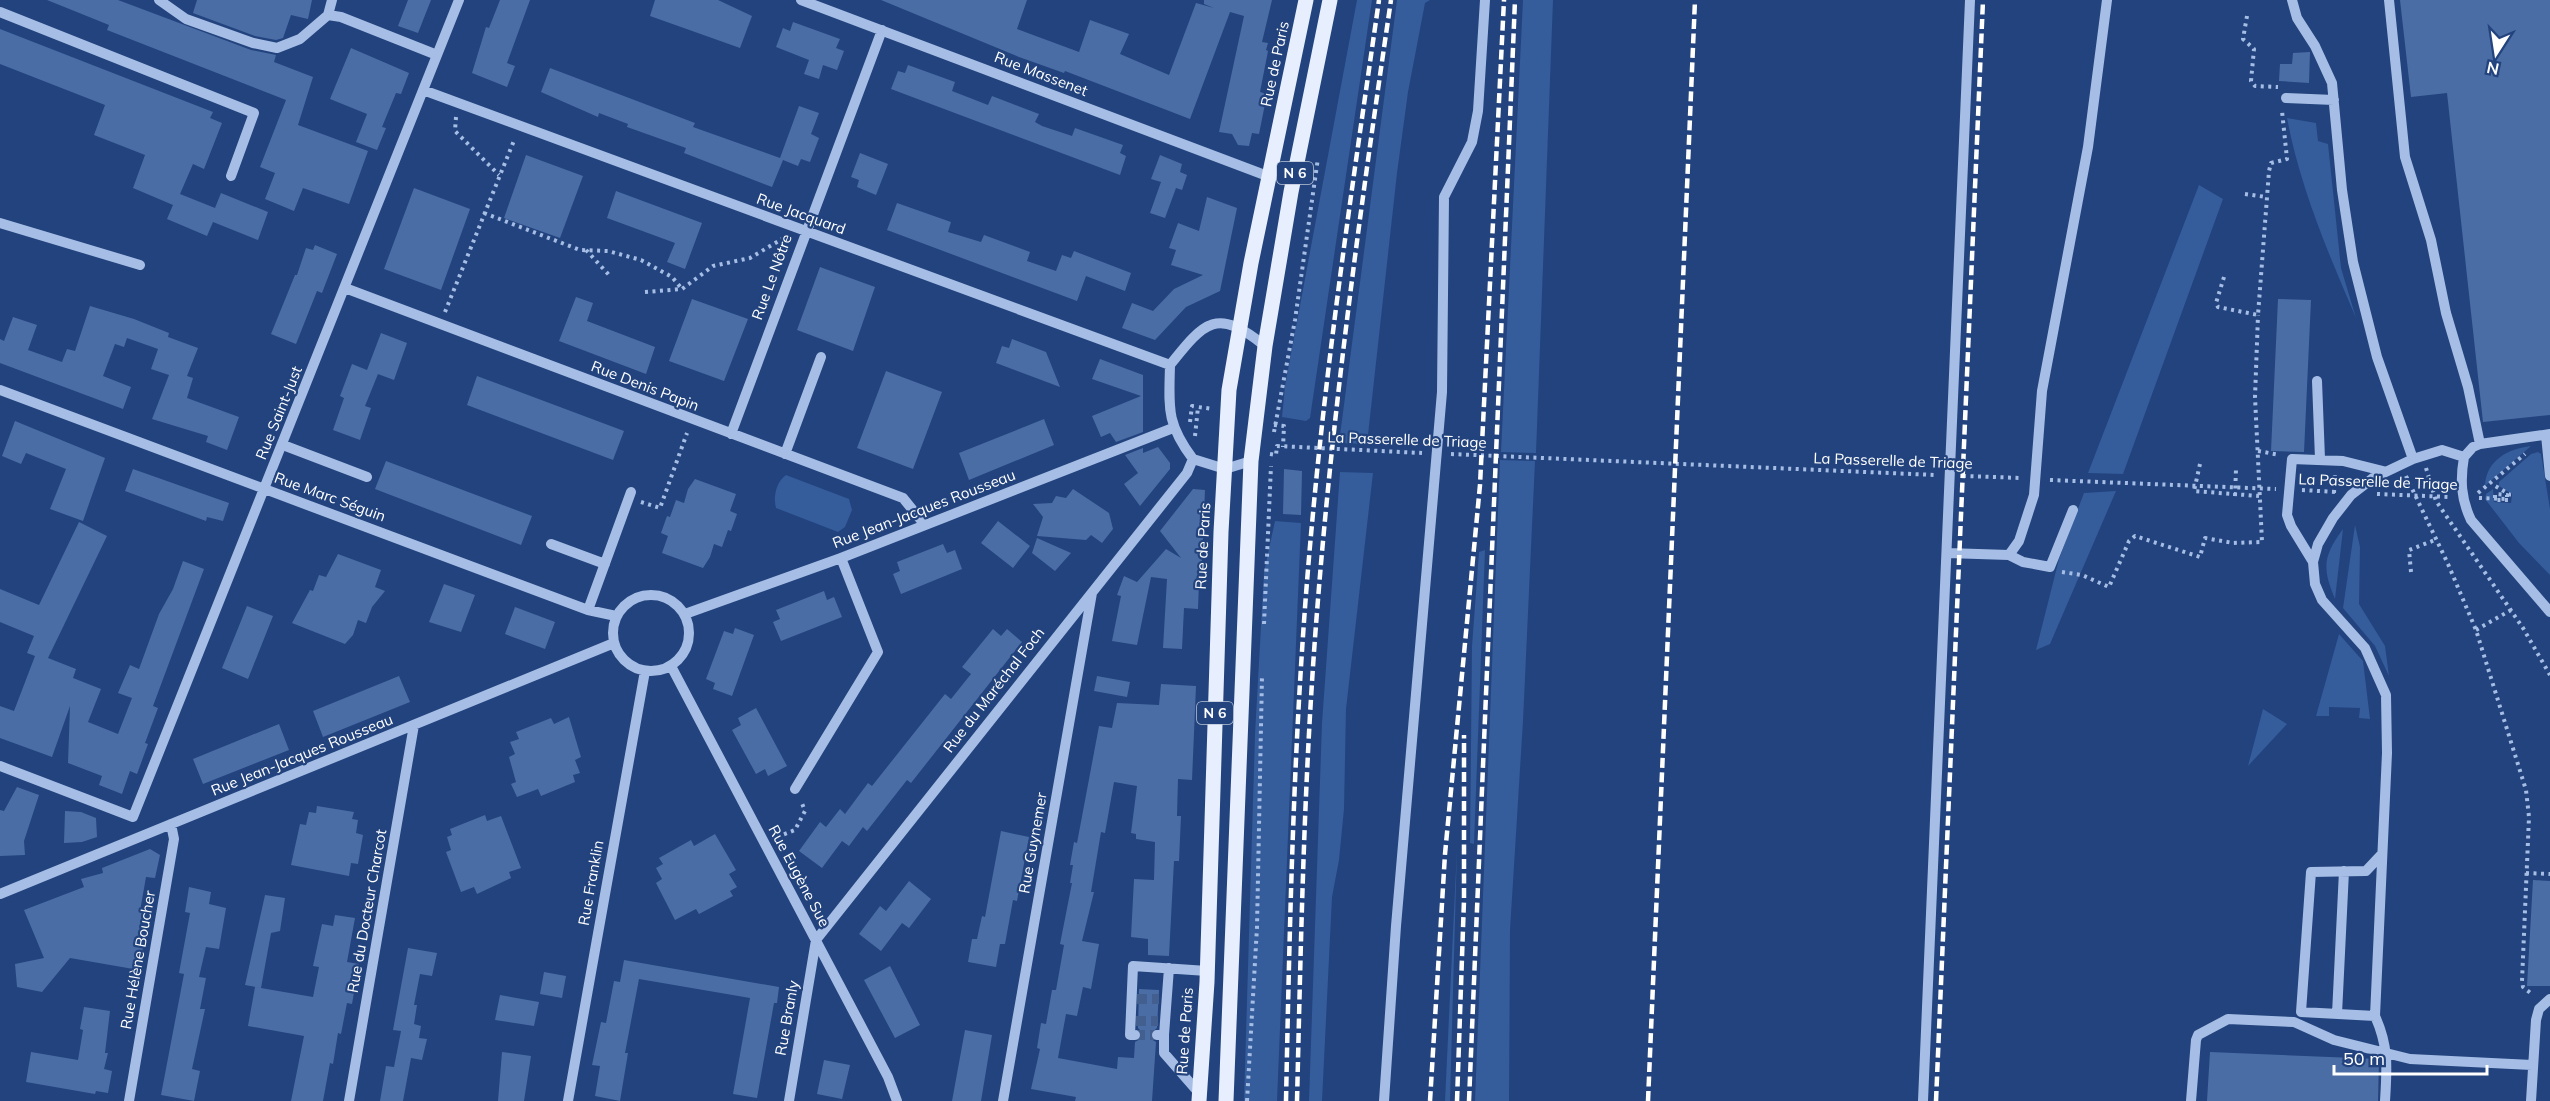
<svg xmlns="http://www.w3.org/2000/svg" width="2550" height="1101" font-family="Mulish,sans-serif">
<rect width="100%" height="100%" fill="#22437d"/>
<path fill="#355c9b" d="M 1357,0 L 1372,0 L 1310,418 L 1306,421 L 1282,417 L 1285,386 Z
M 1397,0 L 1430,0 L 1425,3 L 1408,92 L 1397,173 L 1367,444 L 1339,443 Z
M 1523,0 L 1553,0 L 1536,453 L 1501,452 Z
M 2287,118 L 2316,123 L 2318,141 L 2328,144 L 2341,268 L 2356,318 C 2328,253 2300,187 2287,118 Z
M 2199,185 L 2223,199 L 2123,474 L 2088,473 Z
M 2531,446 L 2485,486 C 2486,460 2508,449 2531,446 Z
M 2538,452 L 2541,454 L 2550,509 L 2550,575 L 2519,543 L 2485,499 L 2486,494 L 2493,489 L 2494,502 L 2511,503 L 2512,494 L 2499,486 L 2499,482 L 2531,454 Z
M 1500,460 L 1535,461 L 1523,721 L 1510,930 L 1509,1101 L 1475,1101 Z
M 1340,472 L 1373,473 L 1346,709 L 1344,809 L 1339,860 L 1332,897 L 1322,1101 L 1309,1101 L 1322,723 Z
M 786,475 L 849,499 L 852,510 L 845,527 L 838,532 L 776,508 C 773,497 776,482 786,475 Z
M 2116,491 L 2050,644 L 2036,650 L 2059,559 L 2084,493 Z
M 1275,521 L 1301,523 L 1277,1101 L 1244,1101 L 1255,734 L 1264,572 Z
M 2355,525 L 2360,547 L 2359,604 L 2385,646 L 2389,676 L 2375,646 L 2343,608 Z
M 2343,529 L 2335,599 C 2322,568 2323,556 2343,529 Z
M 1485,550 L 1474,844 L 1470,843 L 1472,646 L 1479,552 Z
M 2339,634 L 2363,661 L 2370,719 L 2359,718 L 2360,708 L 2329,707 L 2329,716 L 2316,716 Z
M 2263,709 L 2287,724 L 2248,766 Z
M 1457,848 L 1450,1101 L 1445,1101 Z"/>
<path fill="#4b6da6" d="M 47,0 L 118,0 L 251,50 L 276,55 L 274,62 L 313,77 L 298,125 L 368,151 L 349,204 L 303,188 L 294,211 L 265,199 L 275,173 L 260,167 L 286,100 L 107,30 L 109,25 Z
M 197,0 L 312,0 L 308,19 L 291,15 L 283,38 L 276,40 L 255,36 L 193,13 Z
M 408,0 L 431,0 L 418,33 L 398,26 Z
M 500,0 L 530,0 L 507,63 L 515,66 L 507,87 L 472,73 L 486,27 L 489,28 Z
M 655,0 L 718,0 L 752,16 L 740,48 L 650,16 Z
M 881,0 L 1027,0 L 1017,29 L 1079,52 L 1090,20 L 1129,34 L 1120,54 L 1169,75 L 1196,3 L 1214,8 L 1204,4 L 1204,0 L 1272,0 L 1262,42 L 1268,43 L 1266,50 L 1268,51 L 1260,92 L 1267,94 L 1259,134 L 1252,133 L 1249,146 L 1238,145 L 1232,134 L 1219,132 L 1244,16 L 1230,12 L 1190,119 L 1065,71 L 1064,73 L 1019,57 Z
M 2400,0 L 2550,0 L 2550,415 L 2483,422 L 2447,93 L 2411,97 Z
M 793,22 L 840,39 L 836,48 L 844,51 L 837,70 L 823,65 L 819,79 L 804,74 L 809,60 L 776,47 L 783,28 L 790,31 Z
M 0,29 L 213,112 L 210,118 L 222,123 L 204,169 L 193,164 L 180,194 L 215,208 L 221,193 L 268,212 L 258,240 L 213,222 L 207,236 L 167,219 L 173,205 L 133,188 L 145,155 L 94,135 L 105,105 L 0,64 Z
M 351,48 L 409,73 L 401,94 L 396,93 L 382,127 L 386,128 L 377,150 L 356,142 L 367,114 L 330,99 Z
M 2310,52 L 2309,83 L 2279,81 L 2280,64 L 2292,64 L 2293,53 Z
M 908,65 L 955,82 L 952,91 L 988,105 L 992,96 L 1039,114 L 1035,122 L 1042,126 L 1072,136 L 1075,128 L 1123,145 L 1120,153 L 1126,156 L 1120,175 L 891,89 L 898,71 L 905,73 Z
M 550,68 L 695,123 L 693,127 L 780,158 L 799,106 L 819,113 L 811,134 L 819,138 L 810,162 L 801,159 L 798,166 L 783,160 L 772,187 L 684,153 L 686,148 L 627,127 L 628,124 L 599,113 L 598,117 L 541,92 Z
M 860,153 L 888,164 L 876,195 L 857,187 L 859,180 L 851,177 Z
M 526,155 L 583,176 L 560,238 L 504,218 Z
M 1160,155 L 1182,164 L 1180,172 L 1187,175 L 1182,190 L 1176,188 L 1165,218 L 1150,213 L 1161,182 L 1151,179 Z
M 414,188 L 470,209 L 441,290 L 384,269 Z
M 616,191 L 702,223 L 685,269 L 667,262 L 675,243 L 607,218 Z
M 1207,197 L 1237,208 L 1220,291 L 1186,307 L 1155,340 L 1122,328 L 1132,303 L 1153,311 L 1174,289 L 1203,275 L 1171,265 L 1176,250 L 1169,248 L 1178,223 L 1199,231 Z
M 897,203 L 951,222 L 948,232 L 981,242 L 984,235 L 1030,252 L 1027,261 L 1056,271 L 1062,255 L 1071,258 L 1074,251 L 1131,273 L 1125,291 L 1086,276 L 1077,301 L 887,230 Z
M 315,245 L 337,254 L 322,293 L 317,291 L 296,344 L 271,334 L 295,275 L 297,275 L 306,248 L 313,250 Z
M 820,267 L 875,287 L 853,351 L 797,330 Z
M 576,297 L 593,303 L 587,321 L 655,347 L 646,374 L 559,341 Z
M 692,299 L 748,319 L 724,381 L 669,361 Z
M 2278,299 L 2311,300 L 2304,452 L 2271,451 Z
M 90,306 L 134,319 L 169,333 L 168,337 L 198,348 L 187,376 L 193,378 L 187,398 L 239,417 L 227,450 L 206,442 L 208,436 L 152,419 L 169,375 L 151,369 L 158,349 L 127,338 L 124,347 L 115,344 L 103,376 L 131,387 L 123,409 L 0,363 L 0,339 L 4,341 L 13,317 L 37,325 L 28,350 L 62,362 L 67,349 L 75,351 Z
M 381,333 L 407,343 L 394,380 L 367,370 L 378,374 L 365,406 L 371,408 L 360,440 L 333,430 L 344,398 L 340,396 L 352,364 L 367,370 Z
M 1012,339 L 1046,352 L 1060,387 L 996,363 L 1002,346 L 1009,348 Z
M 1100,359 L 1143,375 L 1143,432 L 1116,442 L 1110,433 L 1101,437 L 1092,416 L 1141,396 L 1092,379 Z
M 886,371 L 942,392 L 913,469 L 857,448 Z
M 477,376 L 624,431 L 613,460 L 467,405 Z
M 1044,419 L 1054,445 L 969,480 L 959,453 Z
M 15,421 L 105,458 L 83,521 L 50,509 L 66,469 L 26,453 L 21,464 L 2,456 Z
M 1158,447 L 1170,463 L 1170,469 L 1140,506 L 1124,484 L 1138,473 L 1125,455 L 1143,448 L 1143,453 Z
M 386,461 L 532,516 L 521,545 L 375,489 Z
M 133,469 L 229,503 L 223,521 L 207,517 L 206,521 L 125,491 Z
M 1284,469 L 1302,471 L 1301,515 L 1283,514 Z
M 695,479 L 736,494 L 730,511 L 737,514 L 731,531 L 728,530 L 722,547 L 714,544 L 710,557 L 703,568 L 662,553 L 668,536 L 661,533 L 667,516 L 670,517 L 676,500 L 684,503 L 688,489 Z
M 1073,489 L 1109,513 L 1113,529 L 1102,543 L 1091,535 L 1086,540 L 1037,536 L 1043,517 L 1033,504 L 1052,503 L 1056,496 L 1066,498 Z
M 1193,489 L 1205,490 L 1201,584 L 1199,582 L 1198,609 L 1184,608 L 1182,649 L 1163,648 L 1167,579 L 1151,577 L 1137,645 L 1112,641 L 1121,596 L 1117,595 L 1124,576 L 1137,582 L 1166,549 L 1181,558 L 1160,531 Z
M 998,521 L 1030,546 L 1013,568 L 981,543 Z
M 79,522 L 107,536 L 48,658 L 76,669 L 73,678 L 101,689 L 88,722 L 118,734 L 132,698 L 118,693 L 130,665 L 139,669 L 159,614 L 173,589 L 183,561 L 204,569 L 153,706 L 158,708 L 145,743 L 148,744 L 137,774 L 130,771 L 122,794 L 99,785 L 102,776 L 68,763 L 70,706 L 52,757 L 0,738 L 0,706 L 14,711 L 35,656 L 27,653 L 34,636 L 0,622 L 0,589 L 39,605 Z
M 1037,538 L 1071,553 L 1055,571 L 1032,553 Z
M 943,544 L 947,553 L 955,550 L 962,569 L 901,594 L 893,574 L 900,571 L 897,562 Z
M 338,554 L 381,570 L 375,587 L 385,591 L 372,607 L 366,623 L 358,620 L 353,635 L 345,644 L 292,623 L 310,590 L 313,591 L 319,575 L 326,577 Z
M 444,584 L 475,595 L 461,632 L 429,622 Z
M 824,591 L 827,600 L 834,597 L 842,617 L 781,641 L 773,622 L 780,619 L 776,610 Z
M 247,606 L 273,616 L 248,679 L 222,668 Z
M 515,607 L 555,622 L 545,649 L 505,634 Z
M 735,628 L 754,635 L 732,696 L 713,689 L 715,683 L 706,679 L 724,631 L 733,634 Z
M 993,629 L 1001,636 L 1007,629 L 1022,642 L 911,783 L 907,780 L 867,831 L 863,827 L 849,846 L 842,841 L 822,868 L 799,851 L 820,822 L 826,827 L 840,809 L 845,814 L 868,783 L 872,786 L 945,694 L 951,699 L 971,674 L 962,667 Z
M 399,676 L 410,702 L 323,737 L 313,711 Z
M 1097,676 L 1130,682 L 1127,697 L 1094,691 Z
M 1161,684 L 1196,686 L 1192,780 L 1178,779 L 1177,816 L 1181,816 L 1179,861 L 1174,861 L 1169,956 L 1148,955 L 1148,939 L 1131,937 L 1134,879 L 1154,880 L 1155,842 L 1136,839 L 1136,834 L 1131,833 L 1137,786 L 1114,782 L 1105,833 L 1101,832 L 1091,892 L 1094,892 L 1082,941 L 1099,944 L 1091,989 L 1083,987 L 1077,1016 L 1066,1014 L 1058,1058 L 1117,1069 L 1118,1057 L 1134,1058 L 1135,1042 L 1142,1038 L 1142,1032 L 1138,1028 L 1139,989 L 1159,990 L 1157,1028 L 1150,1034 L 1151,1039 L 1156,1042 L 1152,1101 L 1075,1101 L 1076,1097 L 1031,1089 L 1040,1049 L 1037,1048 L 1041,1023 L 1046,1024 L 1052,990 L 1056,990 L 1064,945 L 1060,944 L 1072,883 L 1070,883 L 1073,865 L 1070,865 L 1074,842 L 1077,843 L 1099,726 L 1112,728 L 1117,703 L 1159,705 Z
M 756,708 L 787,766 L 768,776 L 765,769 L 756,774 L 732,730 L 741,725 L 738,718 Z
M 569,717 L 581,757 L 575,760 L 580,773 L 573,775 L 575,782 L 541,796 L 538,789 L 517,797 L 511,784 L 516,782 L 509,757 L 515,754 L 510,742 L 519,739 L 516,732 L 551,718 L 554,724 Z
M 279,724 L 289,750 L 203,784 L 193,759 Z
M 17,787 L 39,795 L 24,841 L 25,855 L 0,856 L 0,810 L 4,811 Z
M 317,806 L 354,812 L 352,819 L 358,820 L 356,833 L 363,835 L 358,864 L 351,863 L 349,876 L 291,865 L 300,824 L 306,825 L 309,812 L 316,813 Z
M 65,811 L 81,812 L 96,818 L 97,837 L 82,842 L 64,843 Z
M 485,815 L 487,821 L 501,816 L 521,868 L 509,872 L 511,878 L 477,894 L 474,887 L 461,892 L 446,852 L 451,850 L 447,837 L 452,835 L 450,829 Z
M 1001,831 L 1029,837 L 1017,901 L 1013,900 L 1005,944 L 1000,944 L 996,967 L 968,962 L 972,939 L 977,939 L 982,916 L 985,917 Z
M 715,834 L 736,870 L 729,874 L 737,887 L 730,891 L 733,896 L 699,914 L 696,909 L 675,920 L 656,883 L 662,879 L 656,868 L 663,864 L 659,858 L 691,840 L 694,846 Z
M 150,849 L 160,855 L 155,878 L 146,877 L 140,911 L 144,912 L 141,930 L 146,931 L 139,970 L 70,958 L 42,992 L 17,987 L 15,964 L 44,958 L 24,910 L 84,887 L 81,879 L 103,873 L 102,868 Z
M 2533,880 L 2550,881 L 2550,986 L 2527,986 Z
M 909,881 L 931,899 L 909,928 L 902,923 L 881,951 L 859,934 L 880,906 L 886,911 Z
M 189,887 L 211,892 L 209,904 L 226,908 L 219,949 L 206,947 L 199,977 L 206,978 L 200,1009 L 205,1009 L 192,1069 L 200,1071 L 194,1101 L 161,1095 L 184,974 L 179,973 L 190,913 L 185,912 Z
M 265,895 L 285,898 L 280,931 L 271,933 L 261,988 L 245,985 Z
M 335,915 L 355,918 L 347,962 L 359,964 L 352,1004 L 347,1003 L 341,1034 L 338,1033 L 333,1064 L 330,1063 L 323,1101 L 291,1101 L 304,1036 L 248,1026 L 255,987 L 313,997 L 319,967 L 313,966 L 322,924 L 333,926 Z
M 408,948 L 437,953 L 432,976 L 420,974 L 414,1005 L 417,1005 L 414,1024 L 421,1026 L 419,1038 L 427,1039 L 422,1060 L 411,1058 L 403,1101 L 380,1101 L 386,1066 L 394,1067 L 401,1031 L 393,1030 Z
M 624,960 L 779,987 L 777,1003 L 774,1003 L 757,1098 L 733,1094 L 750,998 L 639,979 L 625,1053 L 628,1053 L 620,1101 L 595,1096 L 600,1066 L 592,1065 L 601,1022 L 606,1023 L 614,981 L 620,982 Z
M 890,966 L 920,1025 L 895,1038 L 864,980 Z
M 544,972 L 566,976 L 562,998 L 540,994 Z
M 500,995 L 539,1002 L 534,1026 L 495,1020 Z
M 84,1007 L 110,1011 L 105,1053 L 108,1053 L 104,1069 L 112,1071 L 108,1093 L 96,1091 L 95,1094 L 26,1082 L 31,1052 L 78,1060 L 83,1030 L 80,1029 Z
M 965,1030 L 992,1035 L 981,1101 L 952,1101 Z
M 502,1052 L 531,1056 L 524,1101 L 498,1101 Z
M 2210,1052 L 2379,1059 L 2378,1101 L 2207,1101 Z
M 824,1060 L 850,1065 L 842,1099 L 817,1094 Z"/>
<g fill="none" stroke-linecap="round" stroke-linejoin="round">
<path stroke="#435f90" stroke-width="10" stroke-dasharray="10 5" stroke-linecap="butt" d="M 1137,999 L 1159,999
M 1136,1021 L 1158,1021
M 1135,1035 L 1157,1035"/>
<path stroke="#a6bee6" stroke-width="4" stroke-dasharray="3 4.5" stroke-linecap="butt" d="M 2247,16 L 2243,39 L 2254,49 L 2251,81 L 2255,86 L 2278,87
M 456,117 L 455,131 L 499,175
M 2245,194 L 2266,197
M 484,213 L 580,250 L 608,251 L 641,260 L 672,277 L 682,289
M 586,250 L 610,276
M 2224,277 L 2216,303 L 2218,307 L 2258,315 L 2269,171 L 2271,163 L 2287,159 L 2282,111
M 645,292 L 682,289 L 713,266 L 750,258 L 782,239
M 445,312 L 515,138
M 1190,422 L 1192,406 L 1198,407
M 1274,425 L 1284,426 L 1283,447
M 1274,432 L 1295,320 L 1318,158
M 1195,436 L 1198,407 L 1213,409
M 2258,451 L 2280,455
M 1270,454 L 1276,455 L 1277,446 L 1422,453
M 1451,454 L 1935,475
M 2200,464 L 2194,491 L 2259,496
M 2426,468 L 2436,501 L 2523,628 L 2550,675
M 1963,476 L 2022,478
M 2406,476 L 2448,564 L 2476,630 L 2526,790 L 2529,817 L 2522,981 L 2523,987 L 2533,995
M 2050,480 L 2276,489
M 2302,490 L 2336,492
M 2334,493 L 2335,473
M 2478,493 L 2525,454
M 2377,494 L 2450,497
M 2235,496 L 2236,469
M 2479,498 L 2507,499 L 2507,495 L 2495,494 L 2495,500 L 2509,500 L 2509,494 L 2492,484
M 641,502 L 660,508 L 687,433
M 2062,572 L 2082,575 L 2109,587 L 2129,541 L 2135,536 L 2200,557 L 2205,538 L 2233,543 L 2262,542 L 2255,397 L 2258,315
M 2411,572 L 2409,550 L 2435,540
M 1264,624 L 1271,466
M 2476,630 L 2511,610
M 777,837 L 795,830 L 805,811 L 801,801
M 2526,873 L 2550,874
M 1247,1101 L 1257,927 L 1262,676"/>
<path stroke="#a6bee6" stroke-width="10" d="M 159,0 L 186,19 L 253,43 L 277,48 L 300,39 L 328,15 L 341,17 L 437,55
M 801,0 L 1270,177
M 2292,0 L 2297,18 L 2315,46 L 2332,83 L 2342,190 L 2353,262 L 2377,357 L 2413,459
M 2389,0 L 2405,157 L 2431,240 L 2446,313 L 2468,387 L 2480,444
M 0,12 L 254,113 L 231,176
M 328,15 L 332,0
M 423,90 L 1170,365
M 2286,98 L 2334,100
M 0,223 L 140,265
M 345,288 L 903,498 L 925,525
M 2317,381 L 2320,459
M 0,390 L 588,610 L 616,616
M 731,434 L 882,30
M 2546,435 L 2550,476
M 283,445 L 367,477
M 785,454 L 821,357
M 2464,457 C 2460,480 2461,499 2471,520 L 2550,612
M 2464,457 L 2473,447 L 2480,444 L 2550,434
M 1251,461 L 1225,469 L 1193,459 C 1166,423 1169,408 1170,365 C 1205,321 1217,307 1265,346
M 551,544 L 605,564
M 1947,553 L 2009,555 L 2019,541 L 2034,495 L 2042,391 L 2088,147 L 2107,0
M 2009,555 L 2023,562 L 2050,567 L 2073,510
M 2313,562 L 2291,526 L 2287,515 L 2292,459 L 2343,461 L 2383,471
M613 633a38 38 0 1 1 76 0a38 38 0 1 1-76 0Z
M 588,610 L 631,492
M 685,614 L 841,558 L 1173,428
M 671,666 L 888,1077 L 897,1101
M 0,766 L 133,817
M 795,789 L 878,652 L 841,558
M 133,817 L 459,0
M 0,894 L 614,643
M 2337,1014 L 2344,871
M 2375,1016 L 2301,1012 L 2311,872 L 2366,871 L 2382,854
M 1135,1035 L 1130,1035 L 1133,966 L 1207,971
M 1157,1035 L 1164,1035 L 1164,1053 L 1199,1093
M 1164,1035 L 1169,968
M 129,1101 L 174,839 L 171,824
M 349,1101 L 414,725
M 568,1101 L 645,671
M 789,1101 L 816,940 L 1187,473 L 1193,459
M 1003,1101 L 1092,593
M 1384,1101 L 1396,926 L 1442,392 L 1444,197 L 1472,142 L 1478,111 L 1485,0
M 1923,1101 L 1970,0
M 2191,1101 L 2196,1040 L 2198,1035 L 2228,1019 L 2294,1022 L 2334,1040 L 2410,1059 L 2532,1065
M 2385,1101 C 2387,1068 2389,1047 2375,1016 L 2387,753 L 2386,695 L 2365,648 L 2322,600 L 2315,584 L 2313,562 L 2318,544 L 2333,518 L 2351,495 L 2373,478 L 2413,459 L 2442,450 L 2464,457
M 2531,1101 L 2536,1020 L 2539,1009 L 2550,999"/>
<path stroke="#e7eefd" stroke-width="15" d="M 1199,1101 L 1207,982 L 1221,532 L 1229,390 L 1251,263 L 1306,0
M 1226,1101 L 1251,461 L 1265,346 L 1291,192 L 1330,0"/>
<path stroke="#fff" stroke-width="4.5" stroke-dasharray="10 4.5" stroke-linecap="butt" d="M 1286,1101 C 1290,908 1294,716 1312,524 C 1328,348 1354,174 1379,0
M 1297,1101 C 1301,938 1304,775 1317,612 C 1333,407 1361,204 1391,0
M 1430,1101 L 1445,854 L 1480,485 L 1504,0
M 1457,1101 L 1464,900 L 1464,735
M 1469,1101 L 1515,0
M 1648,1101 L 1695,0
M 1936,1101 L 1983,0"/>
</g>
<g text-anchor="middle" stroke-width="4.5" stroke-linejoin="round" paint-order="stroke">
<g fill="#22437d" stroke="#bdc7d8" stroke-width="1.5">
<rect x="1277" y="162" width="36" height="22" rx="4.5"/>
<rect x="1197" y="702" width="36" height="22" rx="4.5"/>
</g>
<g font-size="14" font-weight="bold" fill="#fff">
<text x="1295" y="178">N 6</text>
<text x="1215" y="718">N 6</text>
</g>
<g font-size="15" fill="#fff" stroke="#22437d">
<text transform="translate(1275 64) rotate(-78)" y="5">Rue de Paris</text>
<text transform="translate(1041 74) rotate(21)" y="5">Rue Massenet</text>
<text transform="translate(801 214) rotate(20)" y="5">Rue Jacquard</text>
<text transform="translate(772 277) rotate(-70)" y="5">Rue Le Nôtre</text>
<text transform="translate(645 386) rotate(21)" y="5">Rue Denis Papin</text>
<text transform="translate(279 413) rotate(-68)" y="5">Rue Saint-Just</text>
<text transform="translate(1407 440) rotate(2)" y="5">La Passerelle de Triage</text>
<text transform="translate(1893 461) rotate(2)" y="5">La Passerelle de Triage</text>
<text transform="translate(2378 482) rotate(2)" y="5">La Passerelle de Triage</text>
<text transform="translate(330 497) rotate(20)" y="5">Rue Marc Séguin</text>
<text transform="translate(924 509) rotate(-21)" y="5">Rue Jean-Jacques Rousseau</text>
<text transform="translate(1203 546) rotate(-87)" y="5">Rue de Paris</text>
<text transform="translate(994 690) rotate(-52)" y="5">Rue du Maréchal Foch</text>
<text transform="translate(302 755) rotate(-22)" y="5">Rue Jean-Jacques Rousseau</text>
<text transform="translate(1033 843) rotate(-80)" y="5">Rue Guynemer</text>
<text transform="translate(799 876) rotate(62)" y="5">Rue Eugène Sue</text>
<text transform="translate(591 883) rotate(-80)" y="5">Rue Franklin</text>
<text transform="translate(367 911) rotate(-80)" y="5">Rue du Docteur Charcot</text>
<text transform="translate(138 960) rotate(-80)" y="5">Rue Hélène Boucher</text>
<text transform="translate(787 1018) rotate(-80)" y="5">Rue Branly</text>
<text transform="translate(1185 1031) rotate(-86)" y="5">Rue de Paris</text>
</g>
</g>
<g transform="translate(2496 54) rotate(192)" stroke="#22437d" stroke-width="4.5" paint-order="stroke">
<path d="M0-4.5L10 22L0 15L-10 22Z" fill="#ffffff"/>
<text y="-9" font-size="16" font-weight="bold" text-anchor="middle" fill="#ffffff">N</text>
</g>
<path d="M2334 1065v9h153v-9" fill="none" stroke="#ffffff" stroke-width="3"/>
<text x="2343" y="1065" font-size="18" fill="#ffffff" stroke="#22437d" stroke-width="4.5" paint-order="stroke">50 m</text>
</svg>
